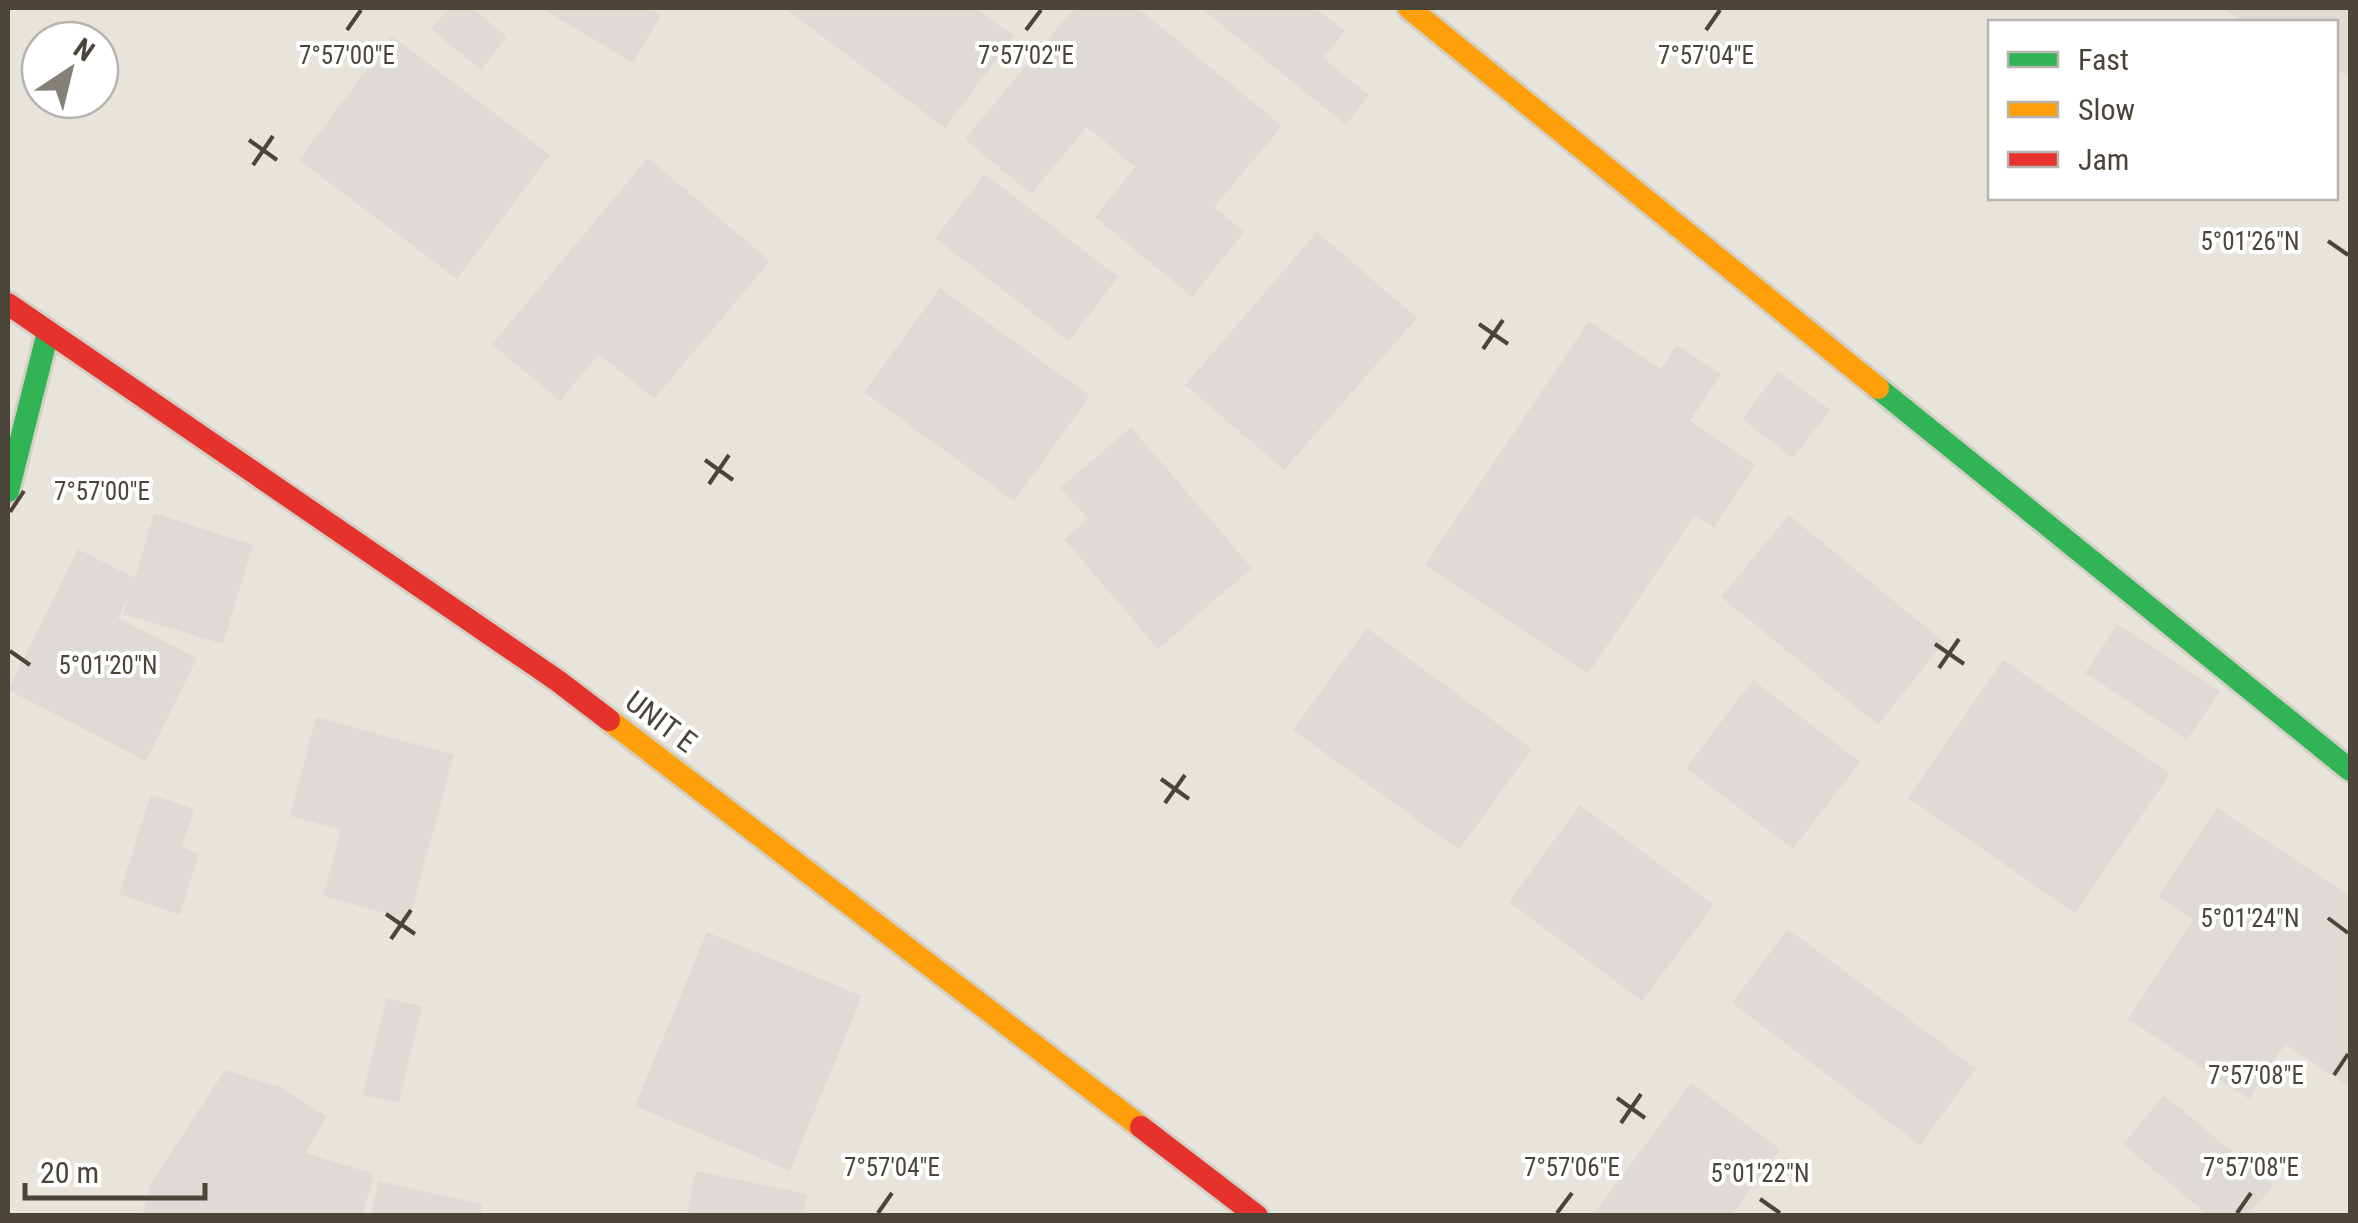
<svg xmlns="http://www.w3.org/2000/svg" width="2358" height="1223" font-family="'Roboto Condensed',sans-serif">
<rect width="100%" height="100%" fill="#f4f2ee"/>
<path fill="#e7e4dc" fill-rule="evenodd" d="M 8,8 L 2350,8 L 2350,1215 L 8,1215 ZM 1990,22 L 2336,22 L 2336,198 L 1990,198 ZM 40,40 L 100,40 L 100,100 L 40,100 Z"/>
<path fill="#dedbd6" d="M 449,8 L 472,8 L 507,37 L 481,70 L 431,29 Z
M 541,8 L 650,8 L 661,15 L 633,63 Z
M 784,8 L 976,8 L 1014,36 L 945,128 Z
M 1074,8 L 1138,8 L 1282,126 L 1214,207 L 1244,232 L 1192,297 L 1095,217 L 1135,167 L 1087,127 L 1031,194 L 965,139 Z
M 1201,8 L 1316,8 L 1345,31 L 1323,58 L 1369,95 L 1346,125 Z
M 2218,8 L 2350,8 L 2350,77 L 2336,69 L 2336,22 L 2247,22 Z
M 392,36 L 550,155 L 457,279 L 299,160 Z
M 648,158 L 770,261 L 654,399 L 599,354 L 560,401 L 492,344 Z
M 985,174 L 1118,277 L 1069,341 L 935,238 Z
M 1317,232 L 1417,318 L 1284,470 L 1185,385 Z
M 940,288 L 1090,396 L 1014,501 L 864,392 Z
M 1589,321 L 1661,369 L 1677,345 L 1721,374 L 1690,421 L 1755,465 L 1714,527 L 1695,515 L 1588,674 L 1425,565 Z
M 1778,371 L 1830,410 L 1793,458 L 1742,419 Z
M 1131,427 L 1252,568 L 1158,649 L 1064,539 L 1088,519 L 1060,488 Z
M 154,513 L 253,545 L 223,644 L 123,614 L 129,595 L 118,618 L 197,658 L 146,761 L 8,690 L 78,549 L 135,578 Z
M 1789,515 L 1944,642 L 1878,725 L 1721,597 Z
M 2117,624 L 2220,691 L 2187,740 L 2085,673 Z
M 1367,628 L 1532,749 L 1459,850 L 1293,730 Z
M 2003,660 L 2170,774 L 2075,913 L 1908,798 Z
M 1753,680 L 1860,762 L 1793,849 L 1686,768 Z
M 316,717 L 454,755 L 409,920 L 323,896 L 341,830 L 290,816 Z
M 151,795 L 194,809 L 182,847 L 199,853 L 180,915 L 119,894 Z
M 1580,805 L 1714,905 L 1642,1001 L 1509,902 Z
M 2217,808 L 2350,896 L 2350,1087 L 2285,1044 L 2249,1099 L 2128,1019 L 2193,920 L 2158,897 Z
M 1788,929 L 1976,1069 L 1920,1145 L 1732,1003 Z
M 707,932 L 862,996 L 790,1171 L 635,1106 Z
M 386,998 L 422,1006 L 399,1103 L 363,1095 Z
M 225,1070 L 280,1087 L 327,1117 L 305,1153 L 374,1174 L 362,1216 L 142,1216 L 151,1183 Z
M 1691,1083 L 1780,1149 L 1731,1216 L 1592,1216 Z
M 2164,1095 L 2273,1186 L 2248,1216 L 2209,1216 L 2123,1144 Z
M 696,1171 L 807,1194 L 802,1216 L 705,1216 L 687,1212 Z
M 378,1181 L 482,1204 L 480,1216 L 371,1216 Z"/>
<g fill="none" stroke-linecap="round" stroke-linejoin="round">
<g stroke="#d3cfc5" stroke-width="28">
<path id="fast" d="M 1878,388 L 2350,770
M 8,491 L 48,332"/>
</g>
<g stroke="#d3cfc5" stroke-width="28">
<path id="slow" d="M 1409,8 L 1878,388
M 609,720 L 1141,1127"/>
</g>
<g stroke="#d3cfc5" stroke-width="28">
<path id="jam" d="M 8,304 L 558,681 L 609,720
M 1141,1127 L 1257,1216"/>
</g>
<use href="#fast" stroke="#30b455" stroke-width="22"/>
<use href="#slow" stroke="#ff9f0a" stroke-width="22"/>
<use href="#jam" stroke="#e5322d" stroke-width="22"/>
</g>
<path fill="none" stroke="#4b4439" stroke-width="4" d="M 347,30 L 361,10M 1026,30 L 1041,10M 1706,30 L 1720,10M 249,140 L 277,160M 253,165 L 273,136M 2328,241 L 2348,255M 1479,324 L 1508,344M 1483,349 L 1503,320M 705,460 L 733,480M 709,484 L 729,455M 10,512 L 24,491M 1935,644 L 1964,664M 10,651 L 30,665M 1939,668 L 1959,639M 1161,779 L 1189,799M 1165,803 L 1185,775M 386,914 L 415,934M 2328,918 L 2348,933M 391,939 L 411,910M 2334,1075 L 2348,1054M 1617,1098 L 1645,1118M 1621,1123 L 1641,1094M 1760,1199 L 1780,1213M 878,1213 L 892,1193M 1557,1213 L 1572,1193M 2237,1213 L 2251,1193"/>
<g text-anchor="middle" stroke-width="8" stroke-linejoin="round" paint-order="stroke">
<g font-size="30" fill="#4b4439" stroke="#fff">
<text transform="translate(661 722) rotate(37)" y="10">UNIT E</text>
</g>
</g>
<g font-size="25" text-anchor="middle" fill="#4b4439" stroke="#fff" stroke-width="8" stroke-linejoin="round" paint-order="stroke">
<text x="347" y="64">7°57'00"E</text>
<text x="1026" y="64">7°57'02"E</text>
<text x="1706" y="64">7°57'04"E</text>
<text x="2250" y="250">5°01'26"N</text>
<text x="102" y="500">7°57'00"E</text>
<text x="108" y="674">5°01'20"N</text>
<text x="2250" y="927">5°01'24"N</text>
<text x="2256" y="1084">7°57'08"E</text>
<text x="892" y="1176">7°57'04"E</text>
<text x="1572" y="1176">7°57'06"E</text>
<text x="2251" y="1176">7°57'08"E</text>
<text x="1760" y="1182">5°01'22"N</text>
</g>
<rect width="2358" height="1223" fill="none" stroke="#4b4439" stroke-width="20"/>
<rect x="1988" y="20" width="350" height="180" fill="#ffffff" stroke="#b7b4b0" stroke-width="2.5"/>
<rect x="2008" y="52" width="50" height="15" fill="#30b455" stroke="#b7b4b0" stroke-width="2.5"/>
<text x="2078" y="70" font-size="30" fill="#4b4439">Fast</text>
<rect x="2008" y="102" width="50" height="15" fill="#ff9f0a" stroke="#b7b4b0" stroke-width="2.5"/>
<text x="2078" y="120" font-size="30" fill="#4b4439">Slow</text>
<rect x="2008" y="152" width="50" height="15" fill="#e5322d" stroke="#b7b4b0" stroke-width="2.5"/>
<text x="2078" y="170" font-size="30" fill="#4b4439">Jam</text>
<g transform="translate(70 70) rotate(35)"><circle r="48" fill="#ffffff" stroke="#b7b4b0" stroke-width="2.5"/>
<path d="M0-8L18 38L0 25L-18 38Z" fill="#868178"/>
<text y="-15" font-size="28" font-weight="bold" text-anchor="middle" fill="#4b4439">N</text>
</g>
<path d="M25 1183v15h180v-15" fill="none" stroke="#4b4439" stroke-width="5"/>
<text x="40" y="1183" font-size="30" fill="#4b4439" stroke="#ffffff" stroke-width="8" paint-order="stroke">20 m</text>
</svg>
